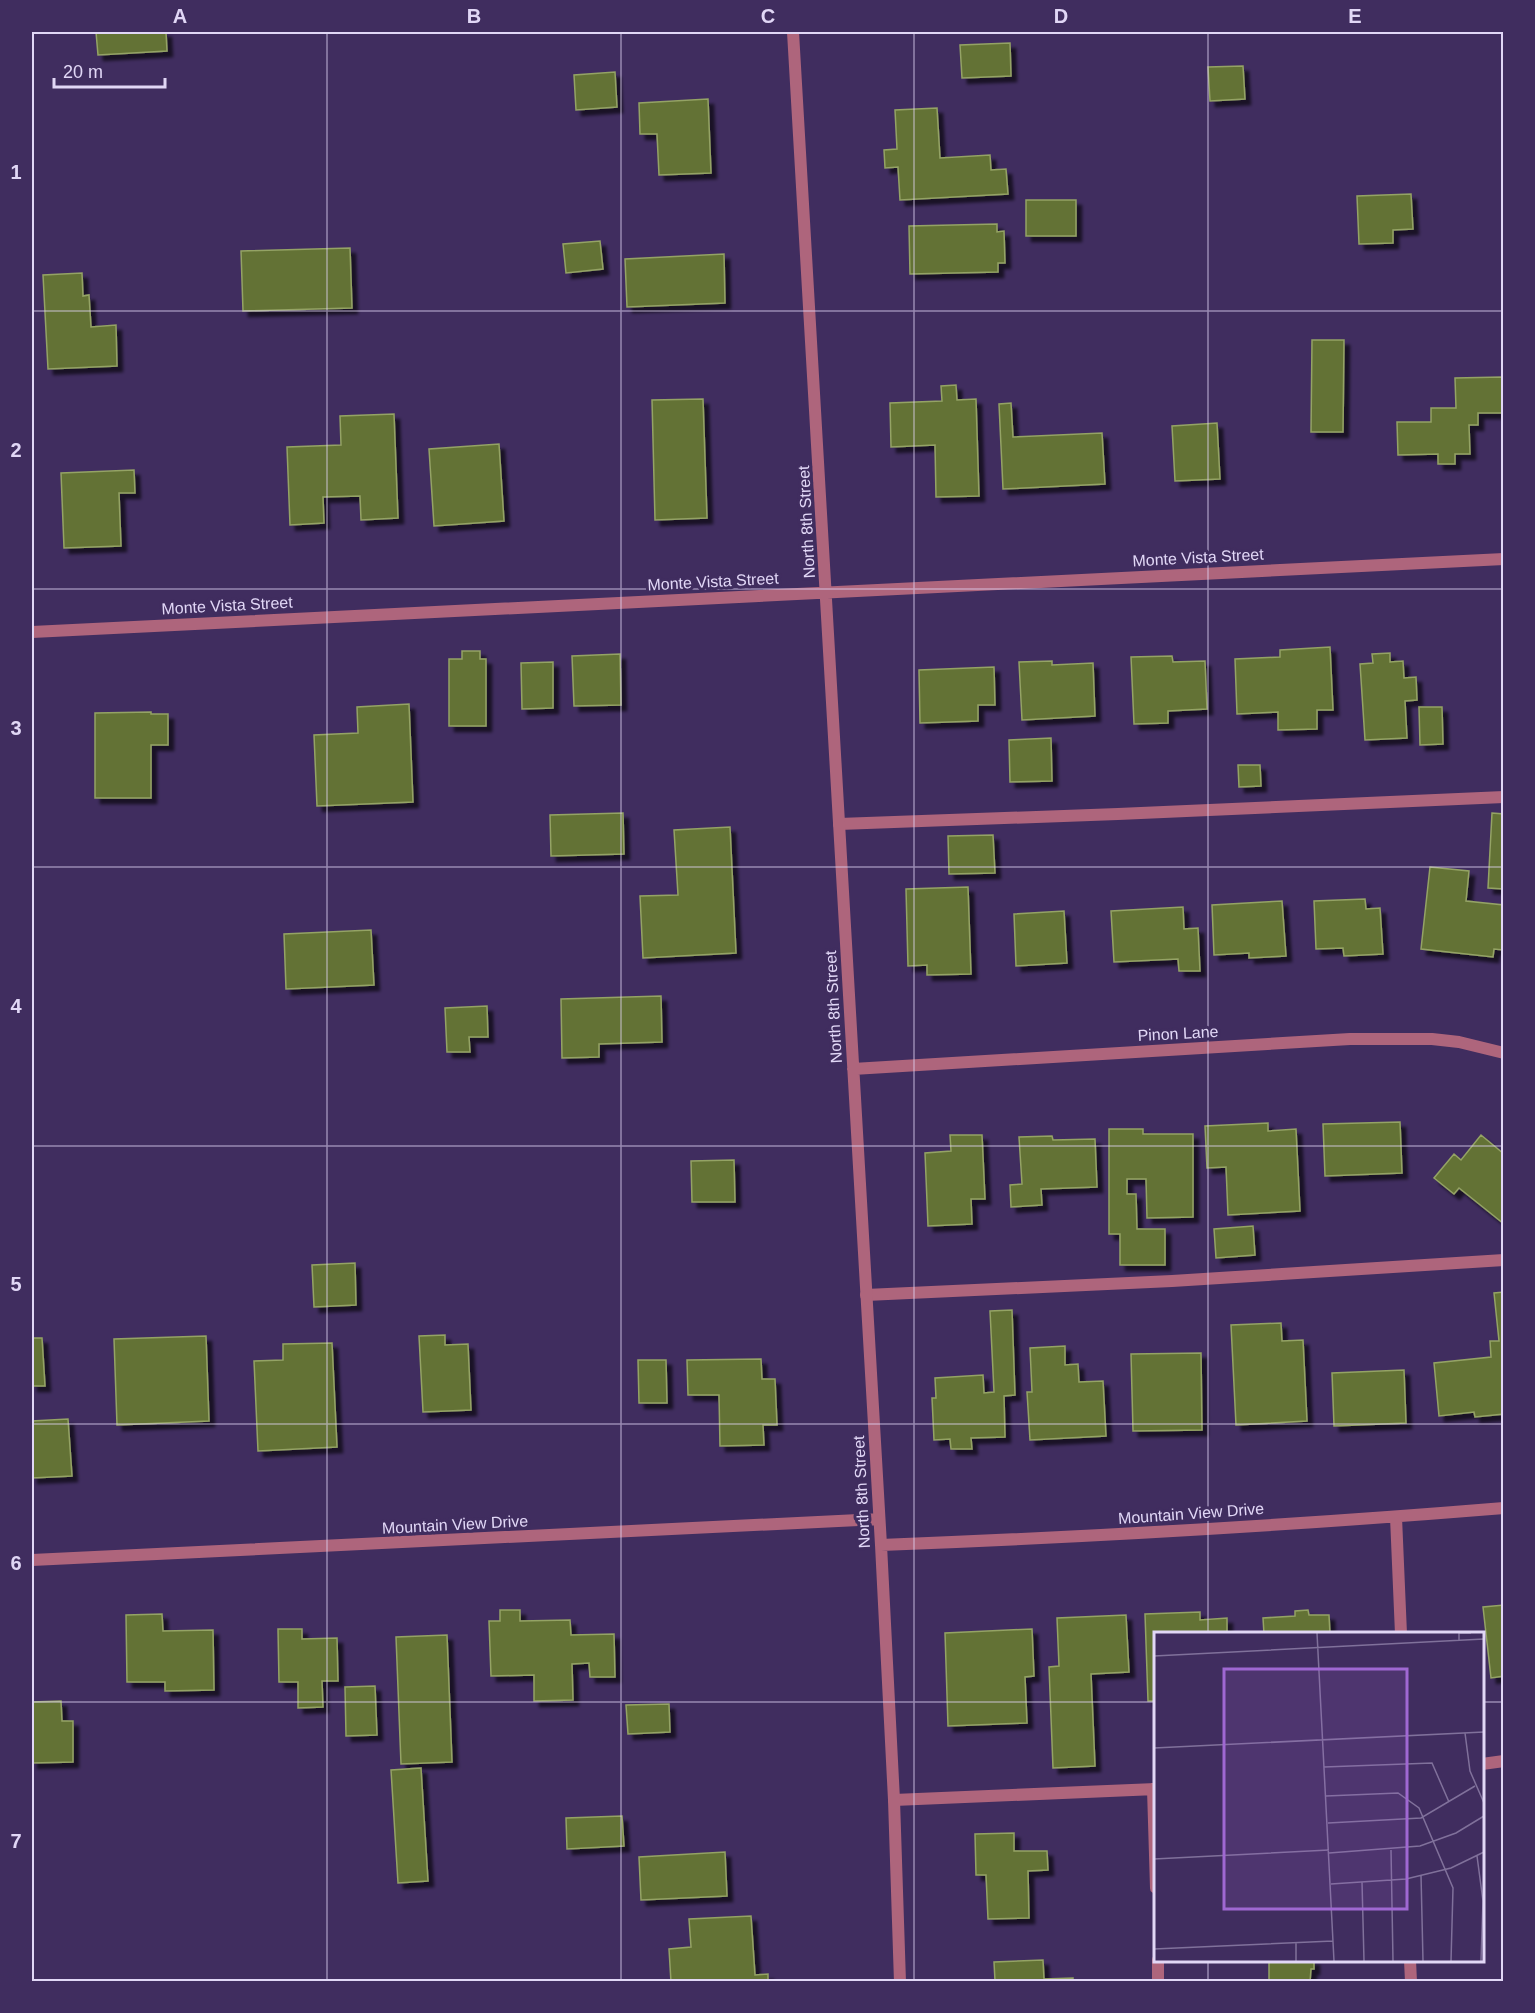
<svg xmlns="http://www.w3.org/2000/svg" width="1535" height="2013" font-family="Helvetica,sans-serif">
<defs>
<filter id="shadow"><feDropShadow dx="5.5" dy="5.5" stdDeviation="1.5" flood-color="#0009"/></filter>
</defs>
<rect width="100%" height="100%" fill="#402d5f"/>
<path fill="#647235" stroke="#94a365" stroke-width="1.5" filter="url(#shadow)" d="M 96,32 L 166,32 L 167,51 L 98,55 Z
M 1010,43 L 1011,76 L 962,78 L 960,45 Z
M 1243,66 L 1245,99 L 1210,101 L 1208,67 Z
M 615,72 L 617,107 L 576,110 L 574,75 Z
M 708,99 L 711,173 L 659,175 L 657,134 L 640,134 L 639,103 Z
M 937,108 L 940,158 L 990,155 L 991,170 L 1006,169 L 1008,194 L 900,200 L 898,167 L 885,168 L 884,150 L 897,149 L 895,110 Z
M 1411,194 L 1413,229 L 1393,230 L 1393,243 L 1359,244 L 1357,196 Z
M 1026,200 L 1076,200 L 1076,236 L 1026,236 Z
M 997,224 L 997,232 L 1004,231 L 1005,263 L 998,263 L 998,272 L 910,274 L 909,226 Z
M 600,241 L 603,269 L 566,273 L 563,244 Z
M 350,248 L 352,308 L 243,311 L 241,251 Z
M 724,254 L 725,303 L 627,307 L 625,259 Z
M 82,273 L 83,296 L 89,295 L 91,327 L 116,325 L 117,366 L 48,369 L 43,275 Z
M 1312,340 L 1344,340 L 1343,432 L 1311,432 Z
M 1502,377 L 1502,413 L 1478,413 L 1478,425 L 1469,425 L 1470,454 L 1455,454 L 1455,464 L 1438,464 L 1438,454 L 1398,455 L 1397,422 L 1431,422 L 1431,408 L 1456,408 L 1455,378 Z
M 956,385 L 957,400 L 976,399 L 979,496 L 936,497 L 935,445 L 891,447 L 890,403 L 942,401 L 941,386 Z
M 703,399 L 707,518 L 655,520 L 652,400 Z
M 1011,403 L 1013,437 L 1102,433 L 1105,484 L 1003,489 L 999,404 Z
M 394,414 L 398,518 L 361,520 L 360,496 L 323,497 L 324,523 L 290,525 L 287,447 L 341,445 L 340,416 Z
M 1217,423 L 1220,479 L 1175,481 L 1172,426 Z
M 499,444 L 504,521 L 434,526 L 429,449 Z
M 134,470 L 135,493 L 119,493 L 121,546 L 64,548 L 61,473 Z
M 1330,647 L 1333,710 L 1317,710 L 1317,729 L 1278,730 L 1278,712 L 1237,714 L 1235,659 L 1280,657 L 1280,650 Z
M 462,651 L 480,651 L 480,659 L 486,659 L 486,726 L 449,726 L 449,659 L 462,659 Z
M 1390,653 L 1390,662 L 1403,661 L 1404,678 L 1416,677 L 1417,700 L 1405,701 L 1407,738 L 1365,740 L 1360,664 L 1373,663 L 1372,654 Z
M 620,654 L 621,705 L 574,706 L 572,656 Z
M 1172,656 L 1173,662 L 1205,661 L 1207,709 L 1168,711 L 1168,723 L 1134,724 L 1131,657 Z
M 1052,661 L 1052,665 L 1093,663 L 1095,716 L 1022,720 L 1019,662 Z
M 553,662 L 553,708 L 522,709 L 521,663 Z
M 994,667 L 995,705 L 978,705 L 978,721 L 920,723 L 919,670 Z
M 409,704 L 413,802 L 317,806 L 314,735 L 358,733 L 357,707 Z
M 1419,707 L 1442,707 L 1443,744 L 1420,745 Z
M 151,712 L 151,714 L 168,714 L 168,745 L 151,745 L 151,798 L 95,798 L 95,713 Z
M 1051,738 L 1052,781 L 1010,782 L 1009,740 Z
M 1238,765 L 1260,765 L 1261,786 L 1239,787 Z
M 623,813 L 624,854 L 551,856 L 550,815 Z
M 1492,813 L 1504,814 L 1504,889 L 1488,888 Z
M 730,827 L 736,953 L 643,958 L 640,896 L 678,895 L 674,830 Z
M 993,835 L 995,873 L 949,874 L 948,836 Z
M 1430,867 L 1469,871 L 1466,901 L 1504,905 L 1504,950 L 1494,949 L 1493,957 L 1421,949 Z
M 968,887 L 971,974 L 927,975 L 927,965 L 908,966 L 906,889 Z
M 1365,899 L 1366,909 L 1380,908 L 1383,954 L 1344,956 L 1343,948 L 1316,949 L 1314,901 Z
M 1282,901 L 1286,956 L 1249,958 L 1249,953 L 1214,955 L 1212,905 Z
M 1183,907 L 1184,929 L 1198,928 L 1200,971 L 1179,971 L 1178,959 L 1114,962 L 1111,911 Z
M 1064,911 L 1067,963 L 1016,966 L 1014,914 Z
M 371,930 L 374,985 L 286,989 L 284,934 Z
M 661,996 L 662,1042 L 599,1044 L 599,1057 L 562,1058 L 561,999 Z
M 487,1006 L 488,1037 L 469,1037 L 470,1052 L 447,1052 L 445,1008 Z
M 1400,1122 L 1402,1173 L 1325,1176 L 1323,1124 Z
M 1268,1123 L 1268,1131 L 1296,1129 L 1300,1211 L 1228,1215 L 1226,1167 L 1207,1168 L 1205,1126 Z
M 1109,1129 L 1143,1129 L 1143,1134 L 1193,1134 L 1193,1217 L 1147,1218 L 1146,1179 L 1127,1179 L 1127,1194 L 1136,1194 L 1137,1229 L 1165,1229 L 1165,1265 L 1120,1265 L 1120,1234 L 1109,1234 Z
M 950,1135 L 982,1135 L 985,1199 L 971,1199 L 972,1224 L 928,1226 L 925,1153 L 951,1151 Z
M 1481,1135 L 1504,1154 L 1504,1224 L 1459,1188 L 1454,1194 L 1434,1178 L 1454,1154 L 1461,1160 Z
M 1052,1136 L 1053,1140 L 1095,1139 L 1097,1187 L 1041,1189 L 1042,1205 L 1011,1207 L 1010,1185 L 1022,1184 L 1019,1137 Z
M 734,1160 L 735,1202 L 692,1202 L 691,1161 Z
M 1253,1226 L 1255,1255 L 1216,1258 L 1214,1229 Z
M 355,1263 L 356,1305 L 314,1307 L 312,1265 Z
M 1504,1292 L 1504,1414 L 1475,1417 L 1474,1412 L 1439,1416 L 1434,1363 L 1491,1357 L 1490,1341 L 1499,1341 L 1494,1293 Z
M 1012,1310 L 1015,1395 L 1004,1396 L 1005,1437 L 971,1438 L 972,1449 L 951,1449 L 950,1439 L 934,1440 L 932,1398 L 936,1398 L 935,1378 L 983,1375 L 984,1393 L 994,1392 L 990,1311 Z
M 1281,1323 L 1282,1341 L 1303,1340 L 1307,1421 L 1236,1425 L 1231,1325 Z
M 445,1335 L 445,1345 L 468,1344 L 471,1410 L 423,1412 L 419,1336 Z
M 206,1336 L 209,1421 L 117,1425 L 114,1339 Z
M 32,1338 L 42,1338 L 45,1386 L 32,1386 Z
M 332,1343 L 337,1447 L 258,1451 L 254,1361 L 283,1360 L 283,1344 Z
M 1065,1346 L 1065,1365 L 1078,1364 L 1079,1382 L 1103,1381 L 1106,1436 L 1030,1440 L 1027,1392 L 1032,1392 L 1030,1348 Z
M 1201,1353 L 1202,1430 L 1133,1431 L 1131,1354 Z
M 761,1359 L 762,1379 L 775,1379 L 777,1425 L 763,1425 L 764,1445 L 720,1446 L 719,1395 L 688,1395 L 687,1360 Z
M 638,1360 L 666,1360 L 667,1403 L 639,1403 Z
M 1404,1370 L 1406,1423 L 1334,1426 L 1332,1373 Z
M 68,1419 L 72,1476 L 32,1478 L 32,1421 Z
M 1504,1605 L 1504,1676 L 1491,1678 L 1483,1607 Z
M 500,1610 L 520,1610 L 520,1621 L 570,1620 L 571,1635 L 614,1634 L 615,1677 L 590,1677 L 589,1663 L 572,1664 L 573,1700 L 534,1701 L 534,1675 L 491,1676 L 489,1621 L 500,1621 Z
M 1308,1610 L 1309,1615 L 1329,1615 L 1330,1634 L 1264,1634 L 1263,1618 L 1295,1616 L 1295,1611 Z
M 1200,1612 L 1200,1620 L 1227,1618 L 1227,1634 L 1156,1634 L 1156,1701 L 1148,1701 L 1145,1614 Z
M 162,1614 L 163,1631 L 213,1630 L 214,1690 L 165,1691 L 165,1682 L 127,1682 L 126,1615 Z
M 1126,1615 L 1129,1672 L 1091,1674 L 1095,1766 L 1053,1768 L 1049,1667 L 1059,1666 L 1057,1618 Z
M 278,1629 L 302,1629 L 302,1639 L 337,1638 L 338,1681 L 322,1681 L 323,1707 L 298,1708 L 298,1682 L 279,1682 Z
M 1032,1629 L 1034,1676 L 1025,1677 L 1027,1723 L 948,1726 L 945,1633 Z
M 447,1635 L 452,1762 L 401,1764 L 396,1637 Z
M 375,1686 L 377,1735 L 346,1736 L 345,1687 Z
M 61,1701 L 62,1721 L 73,1721 L 73,1762 L 32,1763 L 32,1702 Z
M 669,1704 L 670,1732 L 628,1734 L 626,1705 Z
M 421,1768 L 428,1881 L 398,1883 L 391,1770 Z
M 622,1816 L 624,1846 L 567,1849 L 566,1818 Z
M 1014,1833 L 1014,1851 L 1047,1851 L 1048,1870 L 1028,1871 L 1029,1918 L 988,1919 L 986,1875 L 976,1875 L 975,1834 Z
M 725,1852 L 727,1896 L 641,1900 L 639,1857 Z
M 751,1916 L 755,1975 L 768,1974 L 768,1982 L 671,1982 L 669,1949 L 691,1947 L 689,1919 Z
M 1043,1960 L 1044,1979 L 1073,1978 L 1073,1982 L 991,1982 L 995,1981 L 994,1962 Z
M 1269,1960 L 1314,1960 L 1314,1969 L 1311,1969 L 1310,1982 L 1269,1982 Z"/>
<g fill="none" stroke-linecap="round" stroke-linejoin="round">
<path stroke="#ae657c" stroke-width="12" d="M 839,824 L 1118,814 L 1504,797
M 866,1295 L 1172,1281 L 1504,1260
M 1482,1764 L 1504,1761
M 1153,1789 L 1156,1888
M 894,1800 L 1156,1789
M 1158,1960 L 1158,1982"/>
<path stroke="#ae657c" stroke-width="12" d="M 793,32 L 881,1545 L 894,1800 L 900,1982
M 32,632 L 1504,559
M 853,1069 L 1350,1039 L 1432,1039 L 1459,1042 L 1504,1053
M 1396,1517 L 1401,1634
M 881,1545 C 1089,1537 1296,1525 1504,1508
M 32,1560 L 879,1519
M 1410,1960 L 1411,1982"/>
</g>
<path fill="none" stroke="#e1d7f6" stroke-width="1.5" stroke-opacity="0.55" d="M 327,32 L 327,1982M 621,32 L 621,1982M 914,32 L 914,1982M 1208,32 L 1208,1634M 32,311 L 1504,311M 32,589 L 1504,589M 32,867 L 1504,867M 32,1146 L 1504,1146M 32,1424 L 1504,1424M 32,1702 L 1156,1702M 1482,1702 L 1504,1702M 1208,1960 L 1208,1982"/>
<g text-anchor="middle" stroke-width="6" stroke-linejoin="round" paint-order="stroke">
<g font-size="16" fill="#e1d7f6" stroke="#402d5f">
<text transform="translate(806 522) rotate(-93)" y="6">North 8th Street</text>
<text transform="translate(1198 557) rotate(-3)" y="6">Monte Vista Street</text>
<text transform="translate(713 581) rotate(-3)" y="6">Monte Vista Street</text>
<text transform="translate(227 605) rotate(-3)" y="6">Monte Vista Street</text>
<text transform="translate(833 1007) rotate(-93)" y="6">North 8th Street</text>
<text transform="translate(1178 1033) rotate(-3)" y="6">Pinon Lane</text>
<text transform="translate(861 1492) rotate(-93)" y="6">North 8th Street</text>
<text transform="translate(1191 1513) rotate(-4)" y="6">Mountain View Drive</text>
<text transform="translate(455 1524) rotate(-3)" y="6">Mountain View Drive</text>
</g>
</g>
<g transform="translate(1154 1632)">
<rect width="330" height="330" fill="#402d5f"/>
<path fill="none" stroke="#80719b" stroke-width="1.5" d="M 163,1 L 180,329M 305,9 L 305,1 L 317,1M 0,24 L 330,7M 311,101 L 316,139 L 330,171M 0,116 L 330,100M 170,135 L 278,131 L 295,170M 172,164 L 244,161 L 265,176 L 299,256 L 297,329M 174,191 L 267,186 L 321,154M 237,218 L 239,329M 175,221 L 266,214 L 302,201 L 330,184M 323,224 L 329,269 L 327,329M 0,227 L 175,218M 267,243 L 269,329M 208,250 L 210,329M 177,252 L 252,247 L 297,236 L 330,220M 142,310 L 142,329M 0,317 L 179,309"/>
<path fill="#9f68d2" fill-opacity="0.15" stroke="#9f68d2" stroke-width="3" d="M 70,37 L 253,37 L 253,277 L 70,277 Z"/>
<rect width="330" height="330" fill="none" stroke="#e1d7f6" stroke-width="3"/>
</g>
<rect width="1535" height="2013" fill="none" stroke="#402d5f" stroke-width="66"/>
<path d="M54 78v9h111v-9" fill="none" stroke="#e1d7f6" stroke-width="3"/>
<text x="63" y="78" font-size="18" fill="#e1d7f6" stroke="#402d5f" stroke-width="4.5" paint-order="stroke">20 m</text>
<rect x="33" y="33" width="1469" height="1947" fill="none" stroke="#e1d7f6" stroke-width="2"/>
<g font-size="20" text-anchor="middle" font-weight="bold" fill="#e1d7f6">
<text x="180" y="23">A</text>
<text x="474" y="23">B</text>
<text x="768" y="23">C</text>
<text x="1061" y="23">D</text>
<text x="1355" y="23">E</text>
<text x="16" y="179">1</text>
<text x="16" y="457">2</text>
<text x="16" y="735">3</text>
<text x="16" y="1013">4</text>
<text x="16" y="1291">5</text>
<text x="16" y="1570">6</text>
<text x="16" y="1848">7</text>
</g>
</svg>
